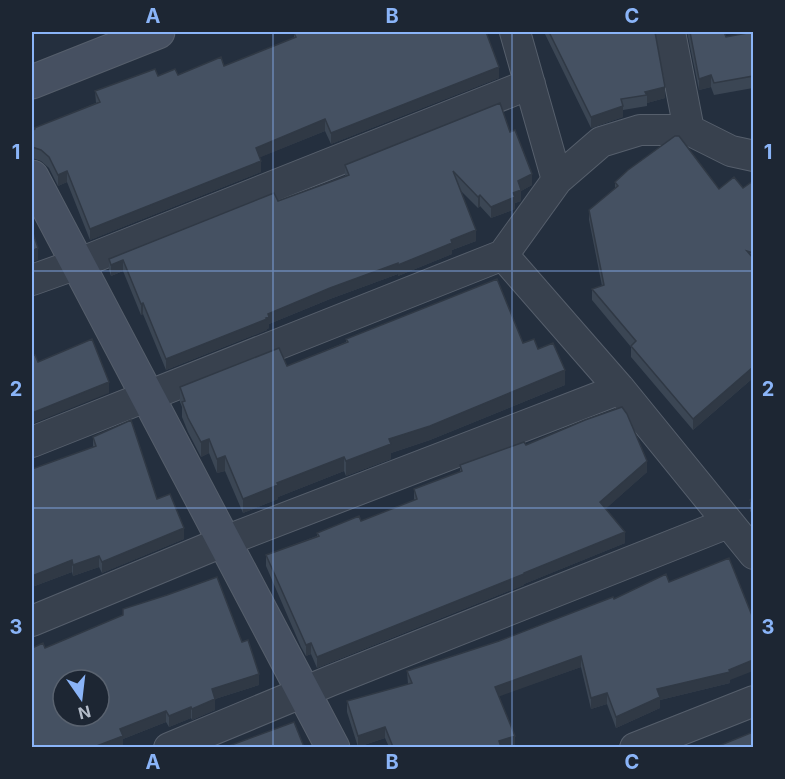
<svg xmlns="http://www.w3.org/2000/svg" width="785" height="779" font-family="Inter,sans-serif">
<rect width="100%" height="100%" fill="#242f3e"/>
<g fill="none" stroke-linecap="round" stroke-linejoin="round">
<g stroke="#565f6c" stroke-width="32">
<path id="street" d="M 515,32 L 557,180 L 503,255 L 620,389 L 754,554
M 670,32 L 689,130
M 557,180 L 601,142 L 640,130 L 689,130 L 731,151 L 754,156
M 32,280 L 77,264 L 530,84
M 32,442 L 503,255
M 32,621 L 225,541 L 620,389
M 169,748 L 330,681 L 728,523
M 635,748 L 754,701"/>
</g>
<g stroke="#565f6c" stroke-width="35">
<path id="secondary" d="M 32,82 L 158,32
M 32,177 L 333,748"/>
</g>
<use href="#street" stroke="#38414e" stroke-width="30"/>
<use href="#secondary" stroke="#465061" stroke-width="33"/>
</g>
<path fill="#3b4654" d="M 544,32 L 655,32 L 665,98 L 647,103 L 647,106 L 623,110 L 623,117 L 591,128 Z
M 687,32 L 724,32 L 726,37 L 753,32 L 753,88 L 714,95 L 711,87 L 699,90 Z
M 294,33 L 499,78 L 331,144 L 325,131 L 260,157 L 261,172 L 90,240 L 67,182 L 58,186 L 49,168 L 41,161 L 32,158 L 32,131 L 34,130 L 34,128 L 96,103 L 95,91 L 158,76 L 178,75 L 224,66 L 294,38 Z
M 510,132 L 532,185 L 521,191 L 521,201 L 515,203 L 515,209 L 491,218 L 480,206 L 478,208 L 460,190 L 476,241 L 452,250 L 452,254 L 398,276 L 398,274 L 330,299 L 269,324 L 269,328 L 267,329 L 267,330 L 166,370 L 143,314 L 141,315 L 123,271 L 111,276 L 109,270 L 109,259 L 278,201 L 345,176 L 345,165 Z
M 753,181 L 753,378 L 693,430 L 631,357 L 631,347 L 592,300 L 592,289 L 602,286 L 589,220 L 589,210 L 615,188 L 615,182 L 719,189 L 743,188 Z
M 346,339 L 523,343 L 538,349 L 565,385 L 430,440 L 391,453 L 391,459 L 346,476 L 344,471 L 278,497 L 278,499 L 243,513 L 225,471 L 217,473 L 209,453 L 201,457 L 188,432 L 182,417 L 182,407 L 180,402 L 180,387 L 287,366 L 346,342 Z
M 753,434 L 753,450 L 751,446 L 751,436 Z
M 93,437 L 157,499 L 184,539 L 102,573 L 99,567 L 73,576 L 72,572 L 32,587 L 32,469 L 93,447 Z
M 526,445 L 647,472 L 605,509 L 625,543 L 524,584 L 524,585 L 317,668 L 311,654 L 306,656 L 301,647 L 266,566 L 266,555 L 317,536 L 317,533 L 361,521 L 414,500 L 414,489 L 460,472 L 460,465 Z
M 753,497 L 753,515 L 750,511 L 750,500 Z
M 669,582 L 730,680 L 730,683 L 660,700 L 660,708 L 616,728 L 607,704 L 591,709 L 581,667 L 498,696 L 515,747 L 389,747 L 385,738 L 358,747 L 347,712 L 347,701 L 408,684 L 407,671 L 499,641 L 614,599 Z
M 242,642 L 259,685 L 215,699 L 215,710 L 192,720 L 191,718 L 169,727 L 166,722 L 123,739 L 123,747 L 45,648 Z"/>
<path fill="#303945" d="M 499,67 L 499,78 L 331,144 L 331,133 Z
M 711,75 L 711,87 L 699,90 L 699,79 Z
M 665,87 L 665,98 L 647,103 L 647,95 L 645,92 Z
M 623,106 L 623,117 L 591,128 L 591,117 Z
M 325,119 L 325,131 L 256,159 L 256,148 Z
M 261,161 L 261,172 L 90,240 L 90,229 Z
M 67,171 L 67,182 L 58,186 L 58,175 Z
M 532,174 L 532,185 L 521,191 L 521,201 L 515,203 L 515,209 L 491,218 L 491,207 L 513,193 L 518,181 Z
M 480,195 L 480,206 L 478,208 L 478,197 Z
M 476,230 L 476,241 L 452,250 L 452,254 L 398,276 L 398,265 L 451,240 Z
M 38,248 L 38,260 L 32,262 L 32,251 Z
M 123,260 L 123,271 L 111,276 L 111,265 Z
M 398,263 L 398,274 L 330,299 L 269,324 L 269,328 L 267,329 L 267,330 L 166,370 L 166,359 L 266,318 L 268,314 L 330,288 Z
M 143,303 L 143,314 L 141,315 L 141,304 Z
M 753,367 L 753,378 L 693,430 L 693,419 Z
M 565,370 L 565,385 L 430,440 L 391,453 L 391,459 L 346,476 L 346,461 L 389,439 Z
M 109,382 L 109,393 L 32,424 L 32,413 Z
M 209,439 L 209,453 L 201,457 L 201,442 Z
M 225,456 L 225,471 L 217,473 L 217,459 Z
M 344,457 L 344,471 L 278,497 L 278,499 L 243,513 L 243,499 L 277,483 Z
M 647,461 L 647,472 L 600,514 L 600,502 Z
M 184,528 L 184,539 L 102,573 L 102,562 Z
M 625,532 L 625,543 L 524,584 L 524,585 L 317,668 L 317,657 Z
M 99,556 L 99,567 L 73,576 L 73,565 Z
M 72,560 L 72,572 L 32,587 L 32,576 Z
M 311,643 L 311,654 L 306,656 L 306,645 Z
M 581,656 L 581,667 L 495,698 L 495,687 Z
M 753,660 L 753,671 L 730,680 L 730,683 L 660,700 L 660,708 L 616,728 L 616,717 L 657,689 L 729,670 Z
M 259,674 L 259,685 L 215,699 L 215,710 L 192,720 L 192,709 L 212,689 Z
M 607,693 L 607,704 L 591,709 L 591,698 Z
M 191,707 L 191,718 L 169,727 L 169,716 Z
M 166,711 L 166,722 L 123,739 L 123,747 L 94,747 L 120,729 Z
M 385,727 L 385,738 L 358,747 L 358,736 Z
M 515,736 L 515,747 L 499,747 L 499,741 Z"/>
<path fill="#455162" stroke="#303945" stroke-width="1.5" fill-rule="evenodd" d="M 299,32 L 486,32 L 499,67 L 331,133 L 325,119 L 256,148 L 261,161 L 90,229 L 67,171 L 58,175 L 49,157 L 41,150 L 32,147 L 32,131 L 35,129 L 34,128 L 100,102 L 95,91 L 155,69 L 158,76 L 175,69 L 178,75 L 221,57 L 224,66 L 296,37 L 294,33 Z
M 549,32 L 655,32 L 665,87 L 645,92 L 647,95 L 621,99 L 623,106 L 591,117 Z
M 690,32 L 724,32 L 726,37 L 753,32 L 753,76 L 714,83 L 711,75 L 699,79 Z
M 500,103 L 510,132 L 515,130 L 532,174 L 518,181 L 521,190 L 513,193 L 515,197 L 491,207 L 480,195 L 478,197 L 453,171 L 476,230 L 451,240 L 452,243 L 398,265 L 398,263 L 330,288 L 268,314 L 269,317 L 266,318 L 267,319 L 166,359 L 143,303 L 141,304 L 123,260 L 111,265 L 109,259 L 274,193 L 278,201 L 349,175 L 345,165 Z
M 675,136 L 679,136 L 719,189 L 734,177 L 743,188 L 753,181 L 753,253 L 747,251 L 753,258 L 753,367 L 693,419 L 631,346 L 636,341 L 592,289 L 604,285 L 589,210 L 618,186 L 615,182 L 628,170 Z
M 32,230 L 38,248 L 32,251 Z
M 497,279 L 523,343 L 534,339 L 538,349 L 553,343 L 565,370 L 430,426 L 389,439 L 391,444 L 346,461 L 344,457 L 277,483 L 278,485 L 243,499 L 225,456 L 217,459 L 209,439 L 201,442 L 188,418 L 182,402 L 185,401 L 180,387 L 279,348 L 287,366 L 348,342 L 346,339 Z
M 92,339 L 109,382 L 32,413 L 32,356 L 35,355 L 38,362 Z
M 622,407 L 627,414 L 647,461 L 600,502 L 625,532 L 524,573 L 524,574 L 317,657 L 311,643 L 306,645 L 266,555 L 319,536 L 317,533 L 359,516 L 361,521 L 417,499 L 414,489 L 462,471 L 460,465 L 524,442 L 526,445 L 585,420 Z
M 131,420 L 157,499 L 170,494 L 184,528 L 102,562 L 99,556 L 73,565 L 72,560 L 32,576 L 32,469 L 96,446 L 93,437 Z
M 753,497 L 753,504 L 750,500 Z
M 729,558 L 753,618 L 753,660 L 729,670 L 730,672 L 657,689 L 660,697 L 616,717 L 607,693 L 591,698 L 581,656 L 495,687 L 515,736 L 499,741 L 501,747 L 393,747 L 385,727 L 358,736 L 347,701 L 412,683 L 407,671 L 499,641 L 613,597 L 614,599 L 666,574 L 669,582 Z
M 217,577 L 242,642 L 248,640 L 259,674 L 212,689 L 215,699 L 192,709 L 191,707 L 169,716 L 166,711 L 120,729 L 123,736 L 94,747 L 32,747 L 32,648 L 43,643 L 45,648 L 123,615 L 123,609 L 167,595 ZM 63,680 L 99,680 L 99,716 L 63,716 Z
M 294,722 L 304,747 L 226,747 Z
M 753,732 L 753,747 L 716,747 Z"/>
<path fill="none" stroke="#8ab4f8" stroke-width="1.5" stroke-opacity="0.55" d="M 273,32 L 273,748M 512,32 L 512,748M 32,271 L 754,271M 32,508 L 754,508"/>
<rect width="785" height="779" fill="none" stroke="#1d2633" stroke-width="66"/>
<g transform="translate(81 698) rotate(166)"><circle r="28" fill="#1d2633" stroke="#59626f" stroke-width="1.5"/>
<path d="M0-4.5L10 22L0 15L-10 22Z" fill="#8ab4f8"/>
<text y="-9" font-size="16" font-weight="bold" text-anchor="middle" fill="#b4bcc9">N</text>
</g>
<rect x="33" y="33" width="719" height="713" fill="none" stroke="#8ab4f8" stroke-width="2"/>
<g font-size="20" text-anchor="middle" font-weight="bold" fill="#8ab4f8">
<text x="153" y="23">A</text>
<text x="392" y="23">B</text>
<text x="632" y="23">C</text>
<text x="16" y="159">1</text>
<text x="768" y="159">1</text>
<text x="16" y="396">2</text>
<text x="768" y="396">2</text>
<text x="16" y="634">3</text>
<text x="768" y="634">3</text>
<text x="153" y="769">A</text>
<text x="392" y="769">B</text>
<text x="632" y="769">C</text>
</g>
</svg>
